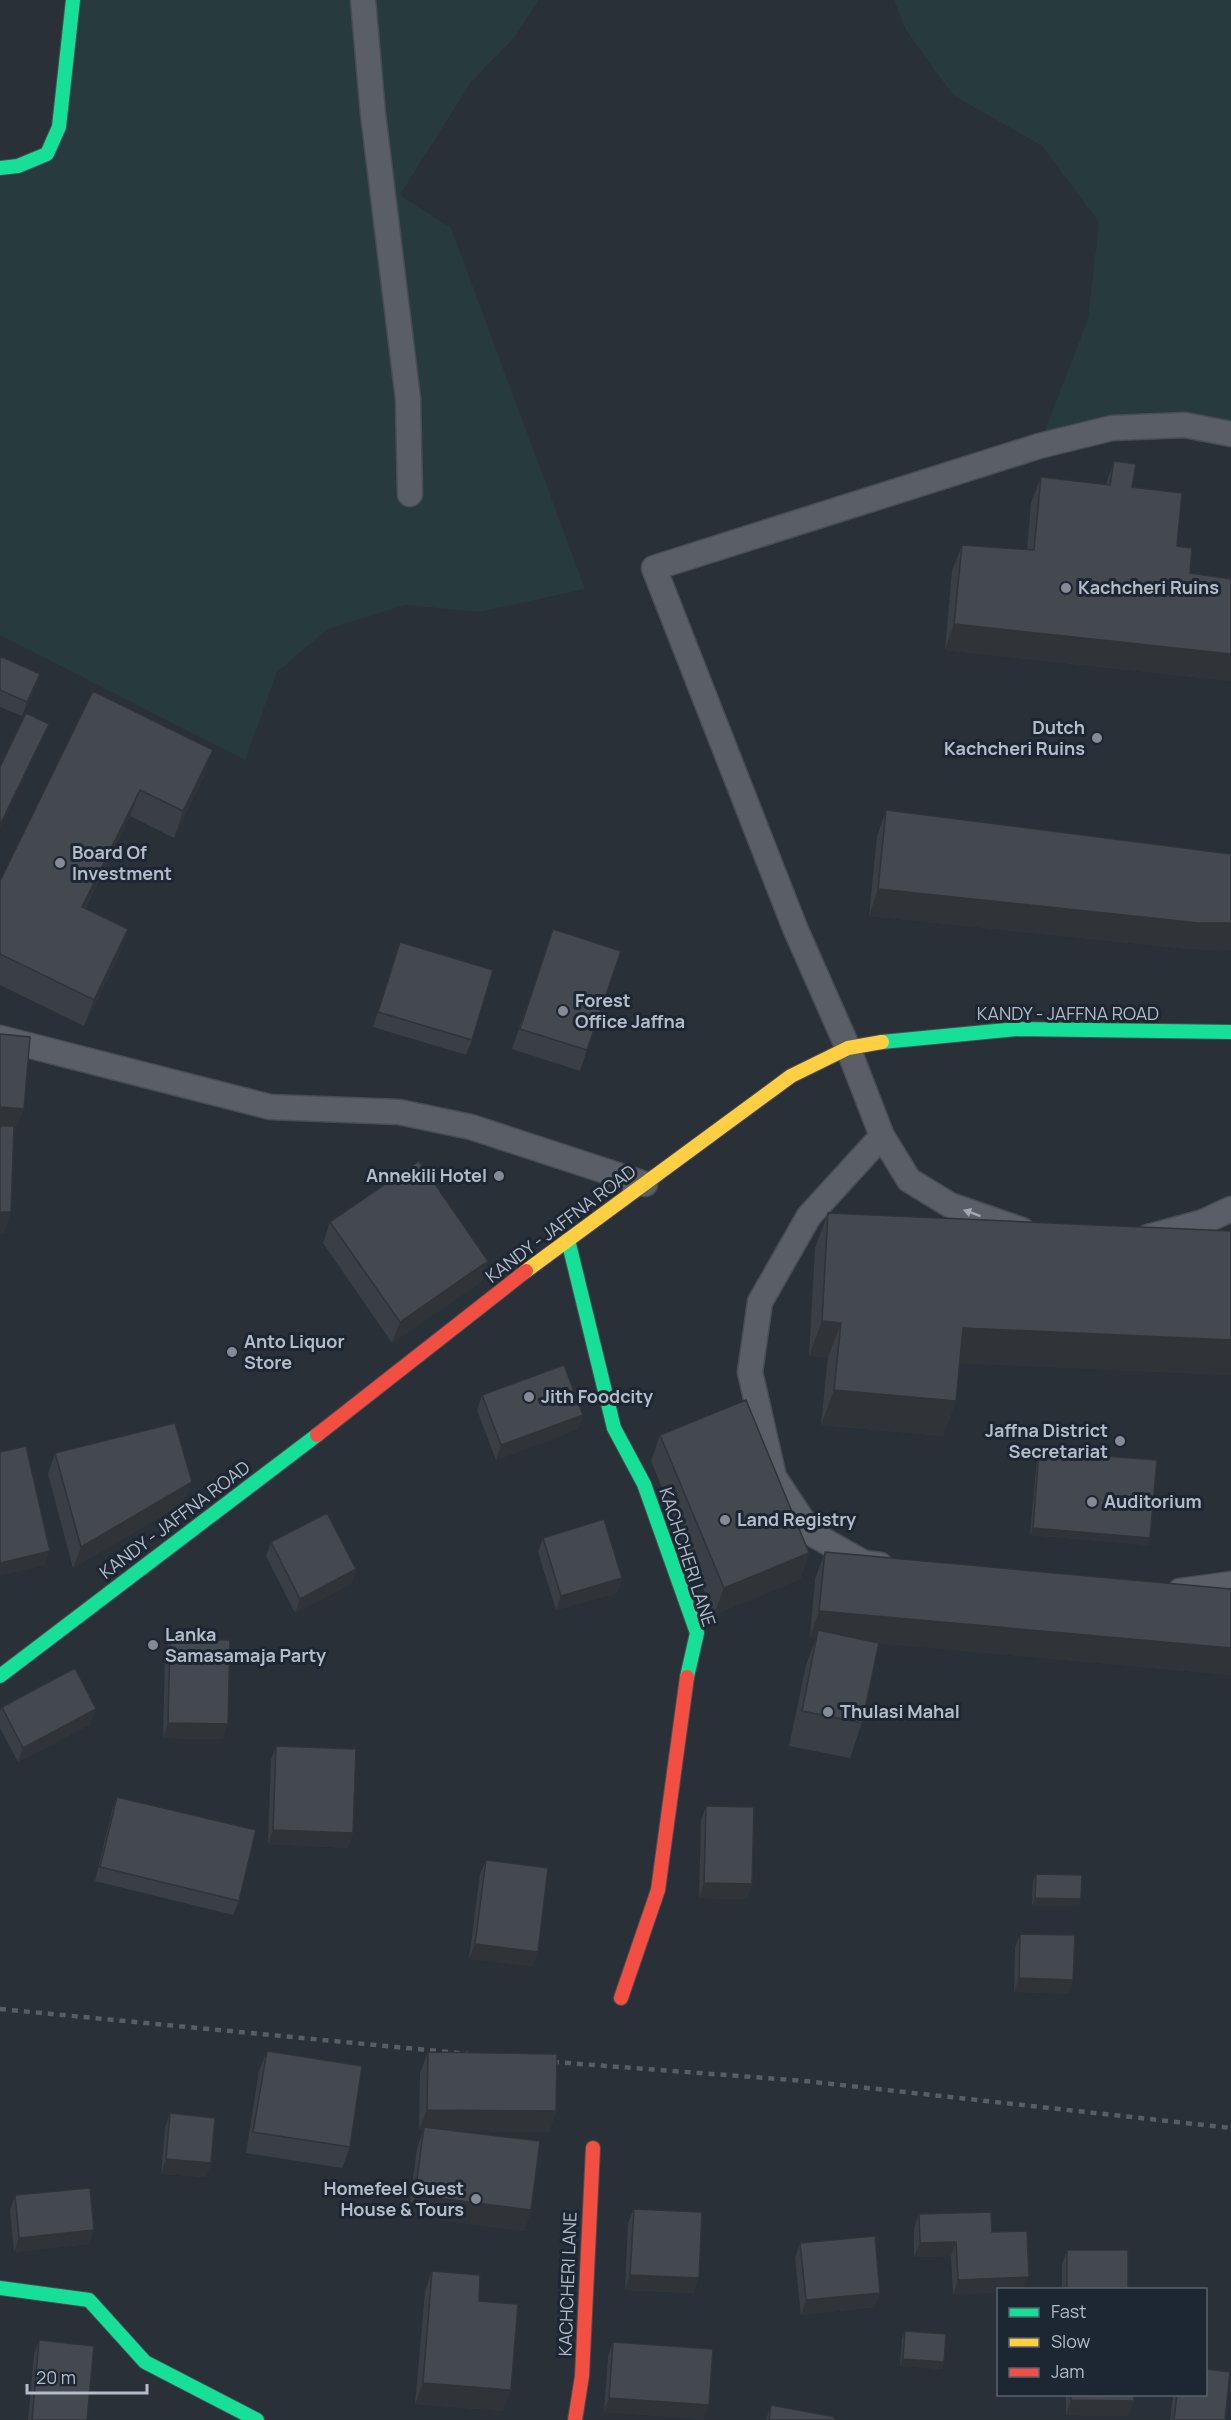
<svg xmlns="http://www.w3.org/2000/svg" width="1231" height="2420" font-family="Manrope,sans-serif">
<rect width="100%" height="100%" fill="#2a3038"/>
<path fill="#273a3e" d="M 73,0 L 539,0 L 514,38 L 471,82 L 400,195 L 451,228 L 585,589 L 479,612 L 405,605 L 328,629 L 277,672 L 245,760 L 0,635 L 0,168 L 47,153 Z
M 894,0 L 1231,0 L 1231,434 L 1185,425 L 1039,446 L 1088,319 L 1099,222 L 1042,146 L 953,95 L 906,30 Z"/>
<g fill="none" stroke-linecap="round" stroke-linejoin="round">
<g stroke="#484c53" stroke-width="27">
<path id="lane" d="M 363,0 L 373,114 L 408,399 L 410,494
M 0,1038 L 270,1107 L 399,1112 L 471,1127 L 645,1184
M 1022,1230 L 950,1205 L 909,1180 L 882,1136 L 848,1048 L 795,928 L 654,568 L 1039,446 L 1112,428 L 1185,425 L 1231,434
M 1148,1237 L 1203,1222 L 1231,1209
M 880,1565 L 864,1563 L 811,1533 L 774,1477 L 750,1372 L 760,1302 L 809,1216 L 882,1136
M 1180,1591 L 1231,1584"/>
</g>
<g stroke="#484c53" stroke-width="16">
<path id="fast" d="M 0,168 L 18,166 L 47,154 L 59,127 L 73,0
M 882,1042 L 1017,1029 L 1231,1032
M 568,1240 L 614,1428 L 644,1484 L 697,1633 L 687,1677
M 0,1676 L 317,1435
M 0,2288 L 89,2300 L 145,2362 L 257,2420"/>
</g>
<g stroke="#484c53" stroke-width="16">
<path id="slow" d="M 526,1271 L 791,1076 L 848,1048 L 882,1042"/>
</g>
<g stroke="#484c53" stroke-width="16">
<path id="jam" d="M 317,1435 L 526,1271
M 621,1998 L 658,1890 L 687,1677
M 575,2420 L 582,2376 L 593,2148"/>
</g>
<use href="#lane" stroke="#5a5e66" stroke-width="24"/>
<use href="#fast" stroke="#16e098" stroke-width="14"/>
<use href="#slow" stroke="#ffcf43" stroke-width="14"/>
<use href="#jam" stroke="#f24e42" stroke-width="14"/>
<path stroke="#595d64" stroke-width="4.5" stroke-dasharray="6 6" stroke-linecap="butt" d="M 0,2009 L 469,2054
M 541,2061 L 805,2081 L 1231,2128"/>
</g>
<path fill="#3a3f45" d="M 1114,461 L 1132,487 L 1177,546 L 1190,573 L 1231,579 L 1231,681 L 945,650 L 952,571 L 962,545 L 1027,550 L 1031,503 L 1041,477 L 1106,484 Z
M 0,656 L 40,674 L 35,689 L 22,716 L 0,707 Z
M 93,691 L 204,776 L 174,838 L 130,816 L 85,909 L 128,929 L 119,956 L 84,1026 L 0,985 L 0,881 Z
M 886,810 L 1231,854 L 1231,950 L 1189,949 L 869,916 L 877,836 Z
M 553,929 L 587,1050 L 580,1071 L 512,1049 Z
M 400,942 L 472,1040 L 466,1055 L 373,1027 Z
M 828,1213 L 1231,1375 L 960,1363 L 956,1401 L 943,1436 L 821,1425 L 828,1357 L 809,1356 L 815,1248 Z
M 330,1222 L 488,1261 L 481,1282 L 392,1343 L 323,1243 Z
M 482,1395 L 583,1415 L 578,1429 L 496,1460 L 477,1410 Z
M 660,1435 L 809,1553 L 800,1579 L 714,1615 L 651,1461 Z
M 1039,1451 L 1150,1538 L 1148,1545 L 1030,1535 L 1037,1458 Z
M 55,1453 L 184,1503 L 73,1568 L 48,1474 Z
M 543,1538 L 622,1578 L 617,1593 L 556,1610 L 538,1552 Z
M 271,1542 L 356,1569 L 351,1584 L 295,1613 L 266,1556 Z
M 825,1552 L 1231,1675 L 879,1643 L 862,1723 L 850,1758 L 789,1746 L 806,1665 L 816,1638 L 810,1637 L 815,1579 Z
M 170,1639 L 223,1739 L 163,1738 L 165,1654 Z
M 2,1707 L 91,1724 L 18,1762 L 0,1728 L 0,1711 Z
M 276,1746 L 348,1848 L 268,1844 L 271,1760 Z
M 117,1797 L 239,1901 L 233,1915 L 95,1881 L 112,1811 Z
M 706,1806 L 752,1884 L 747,1899 L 699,1898 L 701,1821 Z
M 486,1860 L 533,1966 L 469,1959 L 480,1874 Z
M 1036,1874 L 1079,1906 L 1032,1906 L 1033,1881 Z
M 1020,1934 L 1073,1980 L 1068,1994 L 1014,1992 L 1015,1948 Z
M 267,2051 L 350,2147 L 342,2168 L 246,2153 L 259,2071 Z
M 428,2052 L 556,2111 L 549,2132 L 459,2131 L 531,2210 L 524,2231 L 408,2216 L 417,2148 L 423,2131 L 419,2130 L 420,2073 Z
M 170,2113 L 211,2163 L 206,2177 L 161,2174 L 165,2128 Z
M 15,2195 L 94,2230 L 89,2244 L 14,2252 L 10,2210 Z
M 634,2209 L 694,2293 L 625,2290 L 628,2223 Z
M 991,2212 L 953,2295 L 951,2256 L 914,2257 L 914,2229 L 919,2214 Z
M 800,2243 L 875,2307 L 801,2315 L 795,2258 Z
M 1067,2250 L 1128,2289 L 1062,2289 L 1062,2264 Z
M 432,2271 L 503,2411 L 415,2404 L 425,2292 Z
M 905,2331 L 944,2362 L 942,2369 L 900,2366 L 902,2339 Z
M 39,2340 L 87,2420 L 28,2420 L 34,2355 Z
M 613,2342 L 704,2419 L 604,2412 L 608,2357 Z
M 1066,2394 L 1134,2394 L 1134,2401 L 1128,2416 L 1066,2415 Z
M 1173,2394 L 1206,2394 L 1225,2420 L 1170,2420 Z
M 771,2405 L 834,2420 L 766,2420 Z"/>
<path fill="#303338" d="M 954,624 L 1231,654 L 1231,681 L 945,650 Z
M 40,674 L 35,689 L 22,716 L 27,702 Z
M 49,724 L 44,738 L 0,829 L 0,825 Z
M 213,750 L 204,776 L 174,838 L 183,811 Z
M 140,790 L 130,816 L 72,934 L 82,907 Z
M 878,889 L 1231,923 L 1231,950 L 1189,949 L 869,916 Z
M 128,929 L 119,956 L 84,1026 L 94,1000 Z
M 0,1107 L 24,1109 L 16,1130 L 0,1129 Z
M 0,1212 L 11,1212 L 4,1233 L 0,1233 Z
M 488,1261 L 481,1282 L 392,1343 L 400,1322 Z
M 822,1321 L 841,1323 L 828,1357 L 809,1356 Z
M 963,1328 L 1231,1340 L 1231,1375 L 950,1363 Z
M 834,1390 L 956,1401 L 943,1436 L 821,1425 Z
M 583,1415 L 578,1429 L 496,1460 L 501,1445 Z
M 192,1482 L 184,1503 L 73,1568 L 81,1547 Z
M 1033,1528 L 1150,1538 L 1148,1545 L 1030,1535 Z
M 50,1551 L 45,1565 L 0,1576 L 0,1563 Z
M 809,1553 L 800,1579 L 714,1615 L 724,1588 Z
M 356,1569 L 351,1584 L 295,1613 L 300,1599 Z
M 622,1578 L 617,1593 L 556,1610 L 561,1596 Z
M 819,1611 L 1231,1648 L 1231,1675 L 817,1638 L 818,1630 L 816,1638 L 810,1637 Z
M 96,1709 L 91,1724 L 18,1762 L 23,1748 Z
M 168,1723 L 228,1724 L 223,1739 L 163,1738 Z
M 273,1830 L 353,1833 L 348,1848 L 268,1844 Z
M 704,1883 L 752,1884 L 747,1899 L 699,1898 Z
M 1035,1898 L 1081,1899 L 1079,1906 L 1032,1906 Z
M 475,1944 L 538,1952 L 533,1966 L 469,1959 Z
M 1019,1978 L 1073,1980 L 1068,1994 L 1014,1992 Z
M 427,2110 L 556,2111 L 549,2132 L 424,2131 L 424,2127 L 423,2131 L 419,2130 Z
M 166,2159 L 211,2163 L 206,2177 L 161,2174 Z
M 415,2195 L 531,2210 L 524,2231 L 408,2216 Z
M 94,2230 L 89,2244 L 14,2252 L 19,2238 Z
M 956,2242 L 951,2256 L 914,2257 L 920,2243 Z
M 630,2275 L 699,2278 L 694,2293 L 625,2290 Z
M 1029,2277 L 1024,2289 L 999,2289 L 999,2293 L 953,2295 L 958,2280 Z
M 880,2293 L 875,2307 L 801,2315 L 806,2300 Z
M 903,2359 L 944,2362 L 942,2369 L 900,2366 Z
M 423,2383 L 511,2390 L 503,2411 L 415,2404 Z
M 609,2398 L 709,2405 L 704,2419 L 604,2412 Z
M 1071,2400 L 1134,2401 L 1128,2416 L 1066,2415 Z"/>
<path fill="#444950" stroke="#303338" stroke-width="1.5" d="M 1114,461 L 1136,464 L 1132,487 L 1182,493 L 1177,546 L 1192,548 L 1190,573 L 1231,579 L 1231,654 L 954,624 L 962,545 L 1034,550 L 1041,477 L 1110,485 Z
M 0,656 L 40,674 L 27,702 L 0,690 Z
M 93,691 L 213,750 L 183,811 L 140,790 L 82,907 L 128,929 L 94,1000 L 0,954 L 0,881 Z
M 26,713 L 49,724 L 0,825 L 0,767 Z
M 886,810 L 1231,854 L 1231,923 L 1199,923 L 878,889 Z
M 553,929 L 621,951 L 587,1050 L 520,1029 Z
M 400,942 L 493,970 L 472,1040 L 378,1012 Z
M 0,1034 L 30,1037 L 24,1109 L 0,1107 Z
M 0,1126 L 14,1126 L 11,1212 L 0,1212 Z
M 419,1161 L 488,1261 L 400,1322 L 330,1222 Z
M 828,1213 L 1231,1231 L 1231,1340 L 963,1328 L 956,1401 L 834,1390 L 841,1323 L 822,1321 Z
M 564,1365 L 583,1415 L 501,1445 L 482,1395 Z
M 746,1400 L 809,1553 L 724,1588 L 660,1435 Z
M 175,1423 L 192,1482 L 81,1547 L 55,1453 Z
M 26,1446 L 50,1551 L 0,1563 L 0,1452 Z
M 1039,1451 L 1157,1460 L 1150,1538 L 1033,1528 Z
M 327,1513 L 356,1569 L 300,1599 L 271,1542 Z
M 604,1519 L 622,1578 L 561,1596 L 543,1538 Z
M 825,1552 L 1231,1589 L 1231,1648 L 819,1611 Z
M 818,1630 L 879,1643 L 862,1723 L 802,1711 Z
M 170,1639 L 230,1640 L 228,1724 L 168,1723 Z
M 75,1668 L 96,1709 L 23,1748 L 2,1707 Z
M 276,1746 L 356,1749 L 353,1833 L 273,1830 Z
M 117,1797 L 256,1830 L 239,1901 L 100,1867 Z
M 706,1806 L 754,1807 L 752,1884 L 704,1883 Z
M 486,1860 L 548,1868 L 538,1952 L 475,1944 Z
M 1036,1874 L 1082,1875 L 1081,1899 L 1035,1898 Z
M 1020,1934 L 1075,1935 L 1073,1980 L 1019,1978 Z
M 267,2051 L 362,2066 L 350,2147 L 253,2132 Z
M 428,2052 L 557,2054 L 556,2111 L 427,2110 Z
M 170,2113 L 215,2118 L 211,2163 L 166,2159 Z
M 424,2127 L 540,2141 L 531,2210 L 415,2195 Z
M 90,2188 L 94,2230 L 19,2238 L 15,2195 Z
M 634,2209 L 702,2212 L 699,2278 L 630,2275 Z
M 991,2212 L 992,2232 L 1027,2231 L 1029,2277 L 958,2280 L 956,2242 L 920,2243 L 919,2214 Z
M 875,2236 L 880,2293 L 806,2300 L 800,2243 Z
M 1067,2250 L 1128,2250 L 1128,2289 L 1067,2289 Z
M 432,2271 L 480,2275 L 479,2301 L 518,2304 L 511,2390 L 423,2383 Z
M 905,2331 L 946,2334 L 944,2362 L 903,2359 Z
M 39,2340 L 94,2346 L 87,2420 L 32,2420 Z
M 613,2342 L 713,2349 L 709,2405 L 609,2398 Z
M 1206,2369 L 1230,2372 L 1225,2420 L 1174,2420 L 1177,2394 L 1206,2394 Z
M 1071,2394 L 1134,2394 L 1134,2401 L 1071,2400 Z
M 771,2405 L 835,2417 L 834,2420 L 769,2420 Z"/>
<defs><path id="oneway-solid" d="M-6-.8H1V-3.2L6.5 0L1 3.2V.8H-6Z" transform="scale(1.5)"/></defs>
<use fill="#a2a9b5" href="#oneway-solid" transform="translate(972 1213) rotate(-160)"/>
<g fill="#848b96" stroke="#1d2633" stroke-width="2">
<circle cx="1066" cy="588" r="6"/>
<circle cx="1097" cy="738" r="6"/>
<circle cx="60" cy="863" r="6"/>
<circle cx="563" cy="1011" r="6"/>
<circle cx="499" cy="1176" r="6"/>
<circle cx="232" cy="1352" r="6"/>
<circle cx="529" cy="1397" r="6"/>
<circle cx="1120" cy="1441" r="6"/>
<circle cx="1092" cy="1502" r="6"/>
<circle cx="725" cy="1520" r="6"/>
<circle cx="153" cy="1645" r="6"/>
<circle cx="828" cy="1712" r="6"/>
<circle cx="476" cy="2199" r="6"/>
</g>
<g text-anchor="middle" stroke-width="6" stroke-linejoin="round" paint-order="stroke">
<g font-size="18" font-weight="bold" fill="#b4bcc9" stroke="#1d2633" text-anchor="start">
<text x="1078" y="594">Kachcheri Ruins</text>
<text x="1085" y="734" text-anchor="end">Dutch<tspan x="1085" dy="21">Kachcheri Ruins</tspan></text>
<text x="72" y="859">Board Of<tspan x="72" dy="21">Investment</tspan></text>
<text x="575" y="1007">Forest<tspan x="575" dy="21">Office Jaffna</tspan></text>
<text x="487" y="1182" text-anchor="end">Annekili Hotel</text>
<text x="244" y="1348">Anto Liquor<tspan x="244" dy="21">Store</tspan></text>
<text x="541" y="1403">Jith Foodcity</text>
<text x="1108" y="1437" text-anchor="end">Jaffna District<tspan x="1108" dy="21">Secretariat</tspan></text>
<text x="1104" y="1508">Auditorium</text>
<text x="737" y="1526">Land Registry</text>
<text x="165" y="1641">Lanka<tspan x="165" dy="21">Samasamaja Party</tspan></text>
<text x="840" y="1718">Thulasi Mahal</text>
<text x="464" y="2195" text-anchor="end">Homefeel Guest<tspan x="464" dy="21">House &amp; Tours</tspan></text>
</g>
<g font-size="18" fill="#b4bcc9" stroke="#1d2633">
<text x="1068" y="1020">KANDY - JAFFNA ROAD</text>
<text transform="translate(561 1224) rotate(-37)" y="6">KANDY - JAFFNA ROAD</text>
<text transform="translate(175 1520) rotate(-37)" y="6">KANDY - JAFFNA ROAD</text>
<text transform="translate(687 1557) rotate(72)" y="6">KACHCHERI LANE</text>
<text transform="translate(568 2284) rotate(-88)" y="6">KACHCHERI LANE</text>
</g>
</g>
<rect x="997" y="2288" width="210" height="108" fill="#1d2633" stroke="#59626f" stroke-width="1.5"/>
<rect x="1009" y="2308" width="30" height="9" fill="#16e098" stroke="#59626f" stroke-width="1.5"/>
<text x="1051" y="2318" font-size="18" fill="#b4bcc9">Fast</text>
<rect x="1009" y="2338" width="30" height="9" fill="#ffcf43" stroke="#59626f" stroke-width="1.5"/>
<text x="1051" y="2348" font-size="18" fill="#b4bcc9">Slow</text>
<rect x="1009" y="2368" width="30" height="9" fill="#f24e42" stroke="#59626f" stroke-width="1.5"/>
<text x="1051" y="2378" font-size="18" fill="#b4bcc9">Jam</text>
<path d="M27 2384v9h120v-9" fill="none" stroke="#b4bcc9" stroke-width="3"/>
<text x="36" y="2384" font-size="18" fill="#b4bcc9" stroke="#1d2633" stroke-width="4.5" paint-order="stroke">20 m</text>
</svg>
